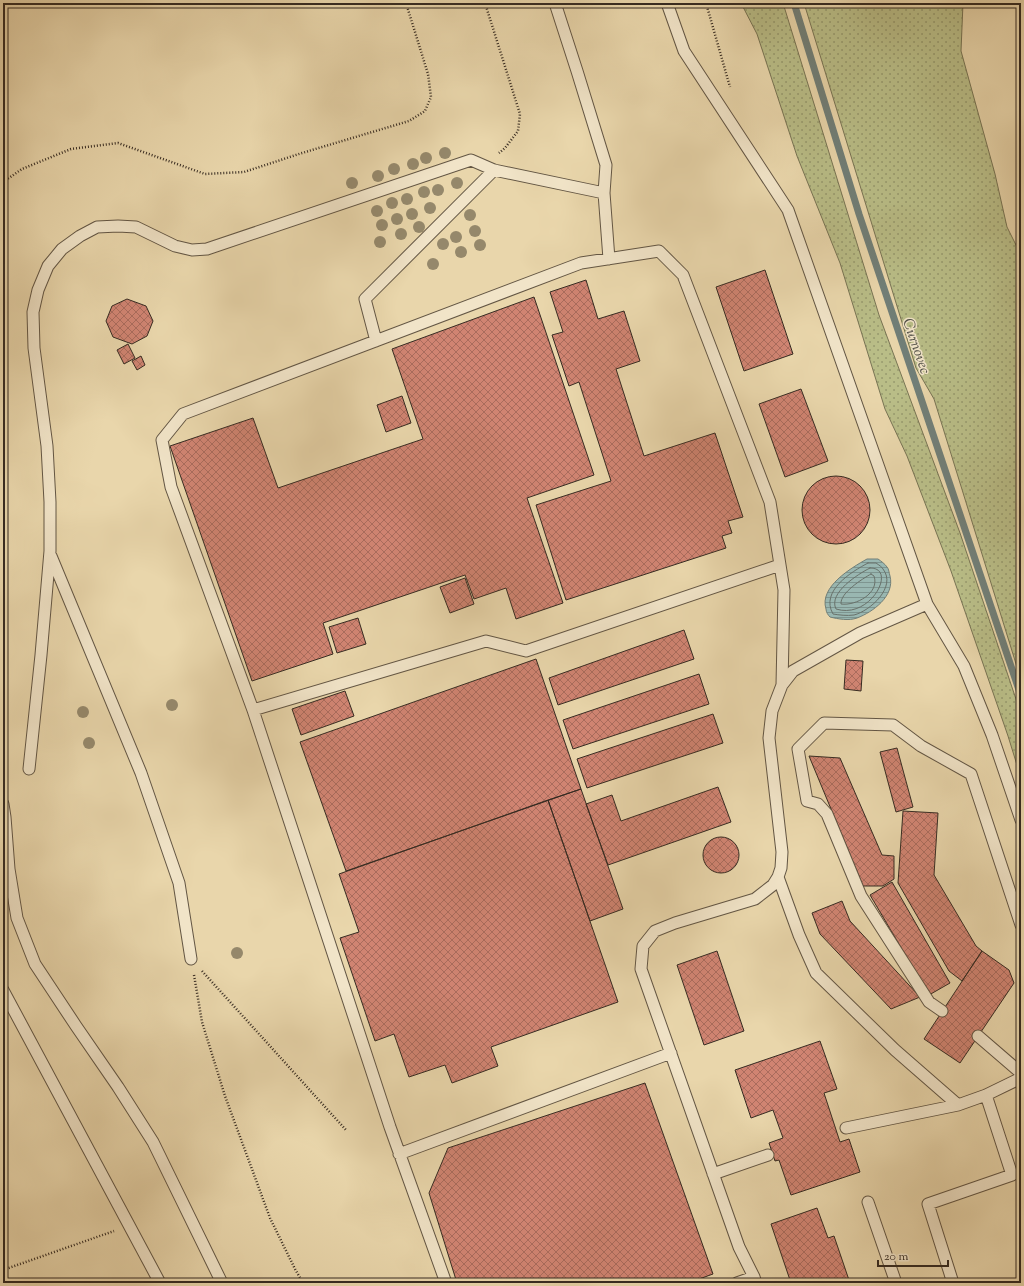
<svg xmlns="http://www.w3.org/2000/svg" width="1024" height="1286" font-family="'Sorts Mill Goudy',serif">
<defs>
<pattern id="grass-dots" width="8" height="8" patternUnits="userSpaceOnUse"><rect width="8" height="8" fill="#b9bd87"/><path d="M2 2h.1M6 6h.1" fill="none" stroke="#979a6e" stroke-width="1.8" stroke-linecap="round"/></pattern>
<pattern id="water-rules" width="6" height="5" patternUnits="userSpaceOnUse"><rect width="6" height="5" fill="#99b7b1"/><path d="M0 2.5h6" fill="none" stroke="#7e9590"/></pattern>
<pattern id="building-cross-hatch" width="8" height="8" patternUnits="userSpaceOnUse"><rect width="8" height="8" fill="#d08472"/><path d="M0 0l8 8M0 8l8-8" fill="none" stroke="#aa6c5d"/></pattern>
</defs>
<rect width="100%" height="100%" fill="#e9d6ab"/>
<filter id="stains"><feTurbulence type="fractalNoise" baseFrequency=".005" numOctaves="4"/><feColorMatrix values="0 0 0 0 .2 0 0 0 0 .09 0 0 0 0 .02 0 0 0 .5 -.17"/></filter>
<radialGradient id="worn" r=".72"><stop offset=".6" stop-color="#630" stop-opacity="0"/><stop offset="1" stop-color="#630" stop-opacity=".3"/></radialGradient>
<path fill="url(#grass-dots)" stroke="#787454" d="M 741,3 L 783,3 L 879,315 L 960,533 L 1021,714 L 1021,778 L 1008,736 L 951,571 L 907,456 L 885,409 L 840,263 L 797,156 L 757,34 Z
M 804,3 L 963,3 L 961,51 L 995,174 L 1007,227 L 1021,255 L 1021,680 L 934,399 L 916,368 Z"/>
<path fill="url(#water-rules)" stroke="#717f78" d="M 867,559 L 878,559 C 881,561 885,564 887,567 C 889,569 889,573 890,576 C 895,596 873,612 857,618 C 849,621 838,619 830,617 C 828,615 826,612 826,609 C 819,587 851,568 867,559 Z"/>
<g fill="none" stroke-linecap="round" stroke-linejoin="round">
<path stroke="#68716a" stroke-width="1" d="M 868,563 L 876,563 C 879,565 882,567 883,569 C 897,587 870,611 854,615 C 847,616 839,615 833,614 C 820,591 851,572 868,563 Z
M 870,568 C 898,567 871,620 836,609 C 828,593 858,574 870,568 Z
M 871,574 L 874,576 C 880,593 856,606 841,604 C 840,593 862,579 871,574 Z"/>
<path stroke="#717f78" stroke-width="7" d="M 794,3 L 859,214 L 1021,696"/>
</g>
<path fill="url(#building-cross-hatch)" stroke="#362b22" d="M 765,270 L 793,354 L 744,371 L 716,287 Z
M 586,280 L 598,319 L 624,311 L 640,361 L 616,369 L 644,456 L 715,433 L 743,517 L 728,521 L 732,533 L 722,536 L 726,548 L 566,600 L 536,505 L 611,481 L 579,382 L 569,386 L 552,335 L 563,332 L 550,292 Z
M 534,297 L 594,475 L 527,498 L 563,603 L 516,619 L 506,588 L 474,599 L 465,575 L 323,623 L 333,654 L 252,681 L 170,446 L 253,418 L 278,488 L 423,439 L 392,349 Z
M 127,299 L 146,306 L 153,321 L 147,336 L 132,344 L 113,337 L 106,321 L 112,306 Z
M 128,344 L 135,358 L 124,364 L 117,350 Z
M 141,356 L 145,365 L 137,370 L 132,361 Z
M 801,389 L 828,461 L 785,477 L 759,404 Z
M 402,396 L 411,423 L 386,432 L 377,405 Z
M802 510a34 34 0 1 1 68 0a34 34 0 1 1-68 0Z
M 465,578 L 474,604 L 450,613 L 440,587 Z
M 358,618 L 366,644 L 337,653 L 329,627 Z
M 684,630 L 694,659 L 558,705 L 549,678 Z
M 536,659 L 581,789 L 346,871 L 300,742 Z
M 846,660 L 863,661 L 861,691 L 844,689 Z
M 699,674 L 709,704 L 573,749 L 563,720 Z
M 345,691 L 354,716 L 301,735 L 292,709 Z
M 713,714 L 723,743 L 587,788 L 577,759 Z
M 897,748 L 913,807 L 896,812 L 880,752 Z
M 809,756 L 840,758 L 882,855 L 894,856 L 894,879 L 883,886 L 863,886 Z
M 718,787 L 731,822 L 608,865 L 586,804 L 612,795 L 621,821 Z
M 581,789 L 623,909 L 590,921 L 548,800 Z
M 548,800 L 618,1002 L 491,1047 L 498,1066 L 452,1083 L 445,1065 L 409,1077 L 394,1034 L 375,1041 L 340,938 L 359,932 L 339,874 Z
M 903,811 L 938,813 L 934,875 L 976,946 L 982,951 L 962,981 L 949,971 L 898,883 Z
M703 855a18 18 0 1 1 36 0a18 18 0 1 1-36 0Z
M 892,882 L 950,983 L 929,995 L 870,895 Z
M 842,901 L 850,921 L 920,997 L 891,1009 L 820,934 L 812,913 Z
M 717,951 L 744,1031 L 704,1045 L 677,965 Z
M 982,951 L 1009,970 L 1014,983 L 960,1063 L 924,1039 Z
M 820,1041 L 837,1089 L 824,1093 L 840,1142 L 849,1139 L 860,1172 L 791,1195 L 779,1160 L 775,1161 L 769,1143 L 783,1138 L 773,1110 L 751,1118 L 735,1070 Z
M 645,1083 L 713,1274 L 688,1283 L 457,1283 L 429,1193 L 448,1148 Z
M 817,1208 L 828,1238 L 834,1236 L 850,1283 L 791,1283 L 771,1224 Z"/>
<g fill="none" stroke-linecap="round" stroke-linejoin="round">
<g stroke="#635644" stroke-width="13">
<path id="service" d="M 555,3 L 577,71 L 606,165 L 604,193
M 667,3 L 684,51 L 788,210 L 927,604 L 964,666 L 992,735 L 1021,820
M 376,341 L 365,299 L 494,170
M 51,556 L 141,773 L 179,883 L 191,959
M 253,710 L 486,641 L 526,651 L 780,565
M 29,769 L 41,655 L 50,551 L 50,502 L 47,446 L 34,348 L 33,312 L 38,290 L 48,266 L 62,249 L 80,236 L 97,227 L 118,226 L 136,227 L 175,246 L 192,250 L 207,249 L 471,160 L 494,170 L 604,193 L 609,259
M 3,804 L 5,817 L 9,869 L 17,918 L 35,964 L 76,1026 L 118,1087 L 153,1142 L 222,1283
M 778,877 L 799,935 L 816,973 L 895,1050 L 958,1105
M 3,990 L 160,1283
M 942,1011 L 929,1002 L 861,896 L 827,814 L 818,804 L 807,801 L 798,749 L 824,723 L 893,725 L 921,746 L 971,774 L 1021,925
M 978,1036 L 1021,1073
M 846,1128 L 958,1105 L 986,1095 L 1021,1078
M 399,1154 L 671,1053
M 713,1174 L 768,1155
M 868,1202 L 896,1283
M 446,1283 L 390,1127 L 253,710 L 171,487 L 162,440 L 183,414 L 581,263 L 659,251 L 683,275 L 770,502 L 784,590 L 782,685
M 737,1283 L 754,1277
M 756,1283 L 754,1277 L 739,1247 L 641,969 L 643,946 L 655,931 L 675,923 L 755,899 L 773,885 L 778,877 L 781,868 L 782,852 L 769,738 L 772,711 L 782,685 L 793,671 L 860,633 L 927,604
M 953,1283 L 928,1204 L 1012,1175 L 986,1095"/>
</g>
<path stroke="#362b22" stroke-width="2.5" stroke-dasharray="1 2" stroke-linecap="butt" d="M 485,3 L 520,114 L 518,131 L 505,148 L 499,153
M 706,3 L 730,87
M 3,182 L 22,169 L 71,149 L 118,143 L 205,174 L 244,172 L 302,153 L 409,121 L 425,111 L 431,97 L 428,74 L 406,3
M 202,971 L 346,1130
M 194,975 L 202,1022 L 225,1096 L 270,1218 L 295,1269 L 303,1283
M 3,1270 L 114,1231"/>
<use href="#service" stroke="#f1e4c8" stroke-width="11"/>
</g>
<g fill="#95886b">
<circle cx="445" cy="153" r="6"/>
<circle cx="426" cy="158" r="6"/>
<circle cx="413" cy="164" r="6"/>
<circle cx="394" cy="169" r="6"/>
<circle cx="378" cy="176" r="6"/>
<circle cx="352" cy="183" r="6"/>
<circle cx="457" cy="183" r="6"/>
<circle cx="438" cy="190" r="6"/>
<circle cx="424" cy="192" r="6"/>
<circle cx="407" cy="199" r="6"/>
<circle cx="392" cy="203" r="6"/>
<circle cx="430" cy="208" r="6"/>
<circle cx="377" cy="211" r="6"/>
<circle cx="412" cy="214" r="6"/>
<circle cx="470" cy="215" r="6"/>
<circle cx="397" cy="219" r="6"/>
<circle cx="382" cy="225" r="6"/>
<circle cx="419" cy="227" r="6"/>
<circle cx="475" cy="231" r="6"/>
<circle cx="401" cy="234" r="6"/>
<circle cx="456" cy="237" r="6"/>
<circle cx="380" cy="242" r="6"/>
<circle cx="443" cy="244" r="6"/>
<circle cx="480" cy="245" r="6"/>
<circle cx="461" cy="252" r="6"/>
<circle cx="433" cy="264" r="6"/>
<circle cx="172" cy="705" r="6"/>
<circle cx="83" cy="712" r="6"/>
<circle cx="89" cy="743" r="6"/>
<circle cx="237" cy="953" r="6"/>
</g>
<g text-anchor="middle" stroke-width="3" stroke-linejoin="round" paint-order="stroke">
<g font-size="15" font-style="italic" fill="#4f4e46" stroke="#f1e4c8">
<text transform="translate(917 346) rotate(71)" y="5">Curnovec</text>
</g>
</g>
<rect width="1024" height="1286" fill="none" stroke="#e9d6ab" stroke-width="16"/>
<rect x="4" y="4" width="1016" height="1278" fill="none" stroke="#362b22" stroke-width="2"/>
<rect x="8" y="8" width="1008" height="1270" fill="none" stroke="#362b22"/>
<path d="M878 1260v6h70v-6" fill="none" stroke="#362b22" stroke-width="2"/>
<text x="884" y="1260" font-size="12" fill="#362b22" stroke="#f1e4c8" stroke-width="3" paint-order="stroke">20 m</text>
<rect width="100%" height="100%" filter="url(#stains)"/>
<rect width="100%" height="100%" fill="url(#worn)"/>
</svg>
